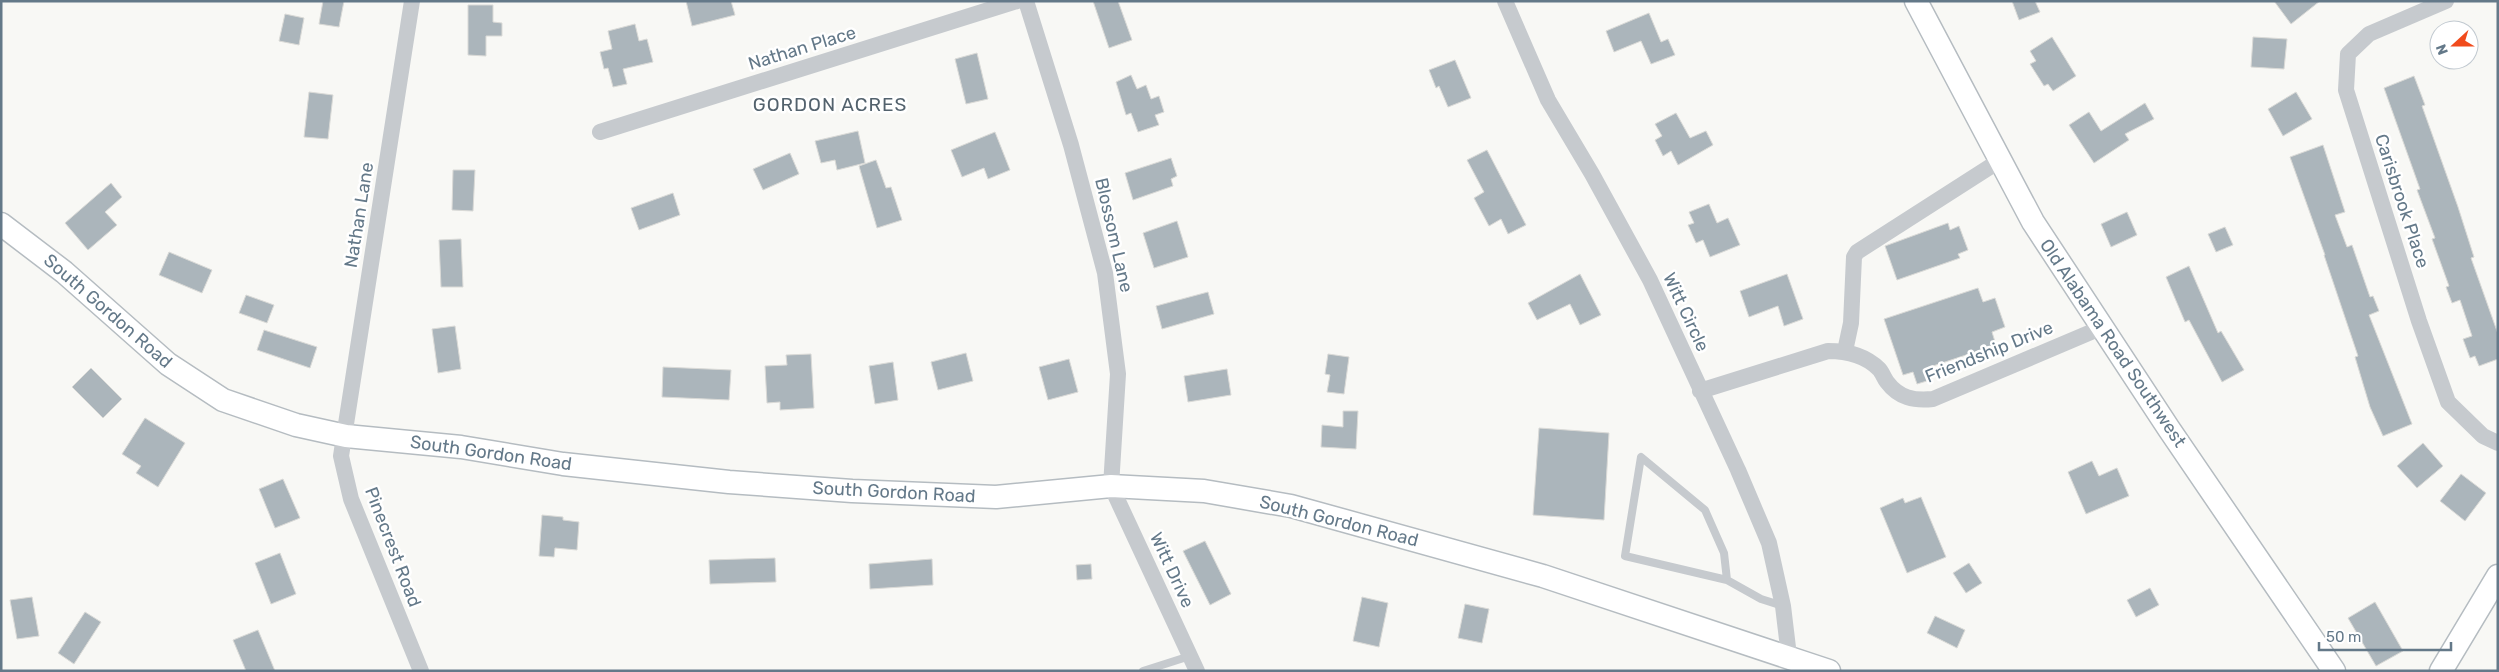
<svg xmlns="http://www.w3.org/2000/svg" width="2499" height="672" font-family="Rubik,sans-serif">
<rect width="100%" height="100%" fill="#f8f8f5"/>
<path fill="#abb5bb" stroke="#dadad7" d="M 323,1 L 344,1 L 339,27 L 319,24 Z
M 686,1 L 731,1 L 735,15 L 692,26 Z
M 1093,1 L 1118,1 L 1132,40 L 1109,48 Z
M 2012,1 L 2035,1 L 2040,12 L 2019,20 Z
M 2274,1 L 2320,1 L 2291,24 Z
M 468,5 L 493,5 L 493,22 L 502,23 L 502,36 L 486,36 L 486,56 L 468,55 Z
M 1649,13 L 1661,42 L 1668,39 L 1675,55 L 1651,64 L 1641,41 L 1614,52 L 1606,31 Z
M 285,14 L 304,18 L 299,45 L 279,41 Z
M 635,24 L 639,41 L 647,39 L 653,62 L 623,69 L 627,84 L 613,87 L 608,68 L 604,69 L 600,52 L 612,49 L 608,31 Z
M 2052,37 L 2076,76 L 2053,91 L 2048,84 L 2044,86 L 2030,64 L 2036,61 L 2030,51 Z
M 2253,37 L 2287,39 L 2284,69 L 2251,67 Z
M 977,53 L 988,99 L 966,104 L 955,59 Z
M 1455,60 L 1471,98 L 1448,107 L 1439,86 L 1436,88 L 1429,70 Z
M 1131,75 L 1137,89 L 1146,85 L 1151,99 L 1159,96 L 1164,112 L 1155,115 L 1159,125 L 1138,132 L 1131,113 L 1126,115 L 1116,82 Z
M 2414,76 L 2425,105 L 2422,106 L 2458,207 L 2474,257 L 2471,258 L 2498,334 L 2498,359 L 2479,366 L 2475,356 L 2470,358 L 2463,339 L 2472,336 L 2460,300 L 2452,303 L 2446,287 L 2449,286 L 2432,239 L 2435,238 L 2417,190 L 2420,189 L 2384,88 Z
M 309,92 L 333,95 L 328,139 L 304,137 Z
M 2296,92 L 2312,119 L 2283,136 L 2268,109 Z
M 2145,103 L 2154,119 L 2125,134 L 2129,140 L 2094,163 L 2069,125 L 2089,112 L 2101,131 Z
M 1676,113 L 1690,138 L 1706,131 L 1713,145 L 1678,165 L 1671,151 L 1663,156 L 1655,140 L 1662,136 L 1655,124 Z
M 858,131 L 865,163 L 837,170 L 835,160 L 821,163 L 815,141 Z
M 995,132 L 1010,170 L 988,179 L 984,168 L 962,177 L 951,150 Z
M 2323,145 L 2345,212 L 2335,215 L 2347,247 L 2352,245 L 2370,297 L 2373,296 L 2379,311 L 2369,315 L 2412,424 L 2383,436 L 2370,407 L 2355,357 L 2358,356 L 2324,255 L 2325,255 L 2290,157 Z
M 1487,150 L 1526,225 L 1508,234 L 1501,219 L 1489,226 L 1474,198 L 1484,192 L 1467,160 Z
M 790,153 L 799,174 L 763,190 L 753,169 Z
M 1171,158 L 1177,176 L 1171,179 L 1173,186 L 1133,200 L 1125,173 Z
M 876,160 L 886,188 L 891,187 L 902,220 L 877,228 L 859,166 Z
M 453,170 L 475,170 L 473,211 L 452,210 Z
M 111,183 L 122,197 L 105,212 L 117,225 L 88,250 L 65,223 Z
M 673,193 L 680,215 L 639,230 L 631,208 Z
M 1709,204 L 1717,223 L 1728,218 L 1740,245 L 1710,257 L 1703,240 L 1696,243 L 1688,225 L 1694,223 L 1689,212 Z
M 2127,212 L 2137,235 L 2111,247 L 2101,224 Z
M 1177,221 L 1188,257 L 1154,268 L 1143,233 Z
M 1948,223 L 1950,230 L 1959,226 L 1968,250 L 1958,254 L 1960,258 L 1897,280 L 1885,246 Z
M 2225,227 L 2233,245 L 2216,252 L 2208,234 Z
M 461,239 L 463,287 L 441,287 L 439,240 Z
M 169,252 L 212,270 L 202,293 L 159,275 Z
M 2189,266 L 2218,333 L 2221,331 L 2244,370 L 2222,382 L 2189,320 L 2185,322 L 2166,277 Z
M 1580,274 L 1601,315 L 1580,325 L 1570,304 L 1537,320 L 1528,303 Z
M 1787,274 L 1803,319 L 1784,326 L 1778,306 L 1749,317 L 1740,291 Z
M 1978,288 L 1983,302 L 1995,298 L 2005,327 L 1992,332 L 1996,345 L 1927,368 L 1930,380 L 1917,384 L 1913,372 L 1903,375 L 1884,319 Z
M 1208,292 L 1214,314 L 1162,329 L 1156,306 Z
M 246,295 L 274,305 L 267,323 L 239,313 Z
M 455,326 L 461,369 L 438,373 L 432,329 Z
M 264,330 L 317,347 L 310,368 L 257,350 Z
M 966,353 L 973,381 L 938,390 L 931,362 Z
M 811,354 L 814,408 L 780,410 L 780,402 L 767,403 L 765,366 L 787,365 L 786,355 Z
M 1328,354 L 1349,357 L 1344,394 L 1327,392 L 1330,375 L 1325,374 Z
M 1069,359 L 1078,392 L 1048,400 L 1039,367 Z
M 893,362 L 898,400 L 875,404 L 869,366 Z
M 663,367 L 731,370 L 729,400 L 662,397 Z
M 91,368 L 122,399 L 103,418 L 72,387 Z
M 1227,369 L 1231,395 L 1188,402 L 1184,376 Z
M 1343,411 L 1358,411 L 1356,449 L 1321,447 L 1322,425 L 1343,427 Z
M 145,418 L 185,443 L 158,487 L 136,473 L 141,466 L 122,454 Z
M 1539,428 L 1609,433 L 1604,520 L 1533,515 Z
M 2423,443 L 2443,466 L 2417,488 L 2397,466 Z
M 2092,461 L 2099,476 L 2117,468 L 2129,496 L 2086,514 L 2068,472 Z
M 2461,474 L 2486,493 L 2465,521 L 2440,501 Z
M 283,479 L 300,518 L 275,528 L 259,489 Z
M 1921,497 L 1946,557 L 1907,573 L 1880,508 L 1903,498 L 1905,503 Z
M 542,515 L 563,517 L 563,520 L 579,522 L 577,550 L 555,548 L 554,557 L 539,556 Z
M 1205,541 L 1231,594 L 1210,605 L 1183,551 Z
M 280,553 L 296,594 L 271,604 L 255,563 Z
M 775,558 L 776,582 L 710,584 L 709,560 Z
M 932,559 L 933,585 L 870,589 L 869,564 Z
M 1969,563 L 1982,583 L 1966,593 L 1953,573 Z
M 1091,564 L 1092,579 L 1077,580 L 1076,565 Z
M 2150,588 L 2159,605 L 2136,617 L 2127,600 Z
M 32,597 L 39,636 L 17,639 L 10,600 Z
M 1362,597 L 1388,603 L 1379,647 L 1353,641 Z
M 2375,602 L 2403,651 L 2376,666 L 2348,618 Z
M 1465,604 L 1489,609 L 1482,643 L 1458,638 Z
M 85,612 L 101,622 L 74,664 L 58,653 Z
M 1935,616 L 1965,630 L 1957,648 L 1927,633 Z
M 258,630 L 275,671 L 246,671 L 233,640 Z"/>
<g fill="none" stroke-linecap="round" stroke-linejoin="round">
<g stroke="#b5bcc1" stroke-width="25">
<path id="secondary" d="M 1916,1 L 2033,222 L 2169,429 L 2334,671
M 1,224 L 64,272 L 168,364 L 223,400 L 296,425 L 346,436 L 461,447 L 563,464 L 729,482 L 852,491 L 996,497 L 1111,486 L 1204,491 L 1291,506 L 1543,576 L 1829,671
M 2441,671 L 2498,576"/>
</g>
<path stroke="#c6cace" stroke-width="8" d="M 1727,580 L 1724,553 L 1705,510 L 1641,457 L 1625,556 L 1727,580 L 1761,599 L 1783,606
M 1143,671 L 1190,656"/>
<path stroke="#c6cace" stroke-width="16" d="M 412,1 L 341,456 L 351,499 L 421,671
M 1026,1 L 1071,145 L 1105,273 L 1118,374 L 1111,486 L 1197,671
M 1505,1 L 1548,100 L 1592,174 L 1650,280 L 1738,470 L 1769,543 L 1783,606 L 1789,656
M 2446,1 L 2369,34 L 2348,54 L 2346,90 L 2419,321 L 2448,402 L 2483,436 L 2498,443
M 600,132 L 1017,1
M 1845,351 L 1851,323 L 1854,257 L 1857,252 L 1999,161
M 1700,391 L 1828,351 C 1846,351 1865,355 1879,369 C 1882,372 1884,378 1887,382 C 1899,398 1914,401 1933,399 L 2103,327"/>
<use href="#secondary" stroke="#fff" stroke-width="22"/>
</g>
<g text-anchor="middle" stroke-width="5" stroke-linejoin="round" paint-order="stroke">
<g font-size="18" fill="#647989" stroke="#fff">
<text transform="translate(802 48) rotate(-17)" y="6">Nathan Place</text>
<text transform="translate(2402 201) rotate(72)" y="6">Carisbrook Place</text>
<text transform="translate(359 215) rotate(-81)" y="6">Nathan Lane</text>
<text transform="translate(1114 235) rotate(77)" y="6">Blossom Lane</text>
<text transform="translate(108 311) rotate(41)" y="6">South Gordon Road</text>
<text transform="translate(1686 312) rotate(65)" y="6">Witt Circle</text>
<text transform="translate(2113 343) rotate(56)" y="6">Old Alabama Road Southwest</text>
<text transform="translate(1989 352) rotate(-22)" y="6">Friendship Drive</text>
<text transform="translate(491 453) rotate(8)" y="6">South Gordon Road</text>
<text transform="translate(894 492) rotate(3)" y="6">South Gordon Road</text>
<text transform="translate(1339 521) rotate(14)" y="6">South Gordon Road</text>
<text transform="translate(393 547) rotate(69)" y="6">Pinecrest Road</text>
<text transform="translate(1172 570) rotate(65)" y="6">Witt Drive</text>
</g>
<g font-size="19" letter-spacing="1" fill="#53626d" stroke="#fff">
<text x="830" y="111">GORDON ACRES</text>
</g>
</g>
<rect width="2499" height="672" fill="none" stroke="#647989" stroke-width="5"/>
<g transform="translate(2454 45) rotate(249)"><circle r="24" fill="#ffffff" stroke="#c1c9d0"/>
<path d="M0-4L9 19L0 12L-9 19Z" fill="#f14b1c"/>
<text y="-8" font-size="14" font-weight="bold" text-anchor="middle" fill="#647989">N</text>
</g>
<path d="M2319 642v8h132v-8" fill="none" stroke="#647989" stroke-width="2.5"/>
<text x="2326" y="642" font-size="15" fill="#647989" stroke="#ffffff" stroke-width="4" paint-order="stroke">50 m</text>
</svg>
